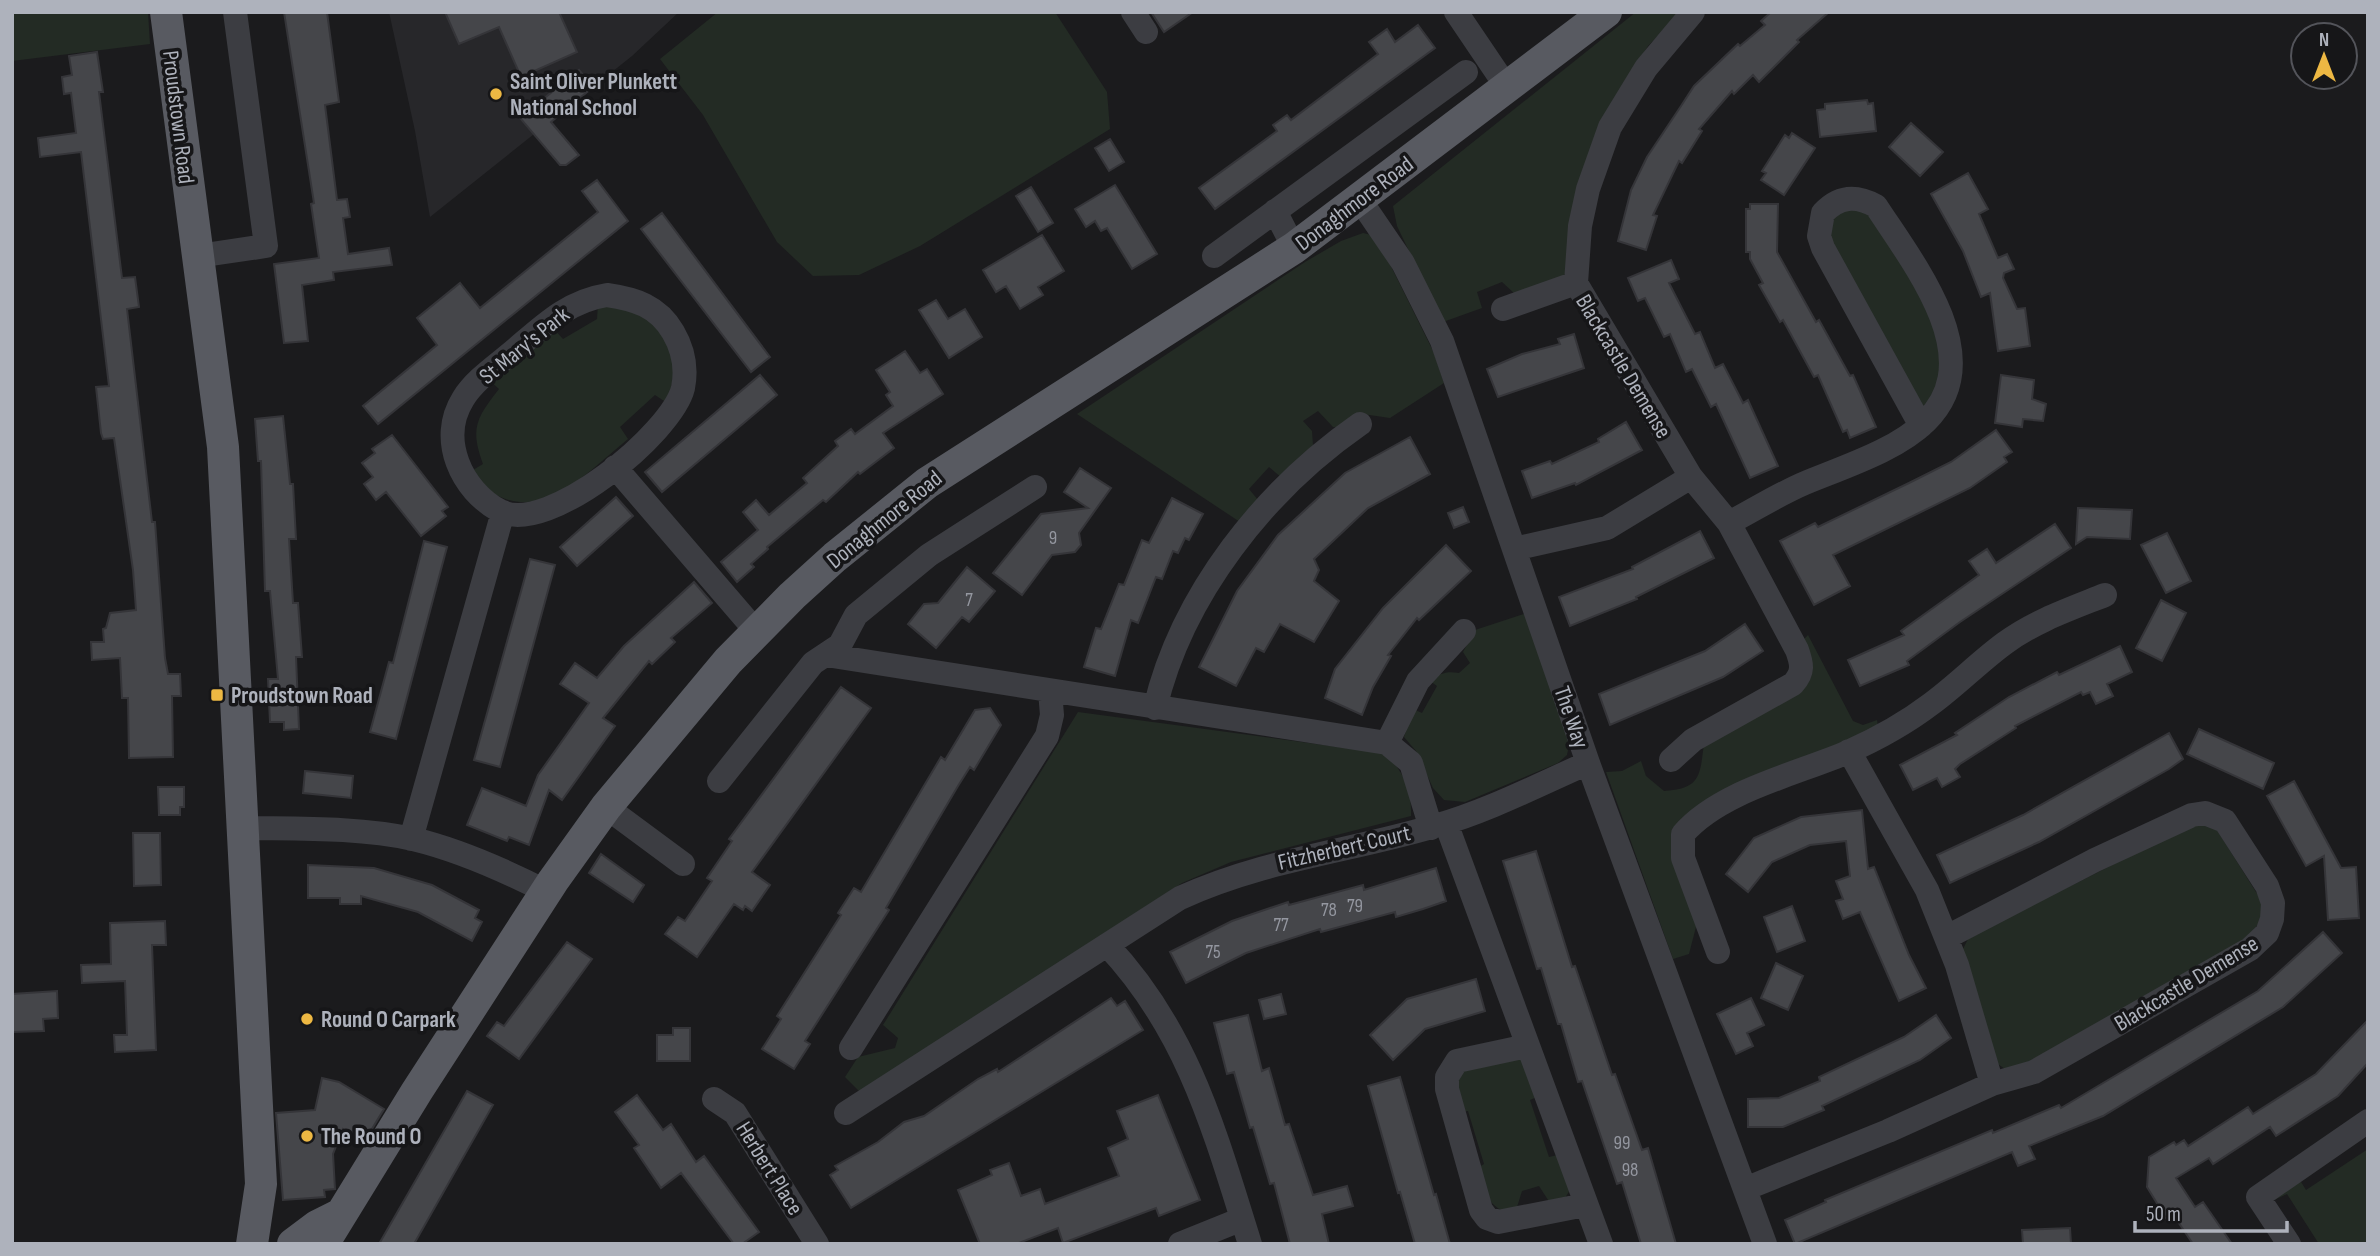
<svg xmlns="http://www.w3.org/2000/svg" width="2380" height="1256" font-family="'Sofia Sans Condensed',sans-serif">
<rect width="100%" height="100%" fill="#1b1b1d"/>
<path fill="#27272a" d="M 389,12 L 679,12 L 632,56 L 430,217 L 415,131 Z"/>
<path fill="#232b24" d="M 12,12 L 148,12 L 150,44 L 12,61 Z
M 718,12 L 1055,12 L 1107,92 L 1110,129 L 920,246 L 859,275 L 813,276 L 777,242 L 703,115 L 660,59 Z
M 1636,12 L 1681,12 L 1648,46 L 1603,118 L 1567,271 L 1562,278 L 1515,294 L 1502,282 L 1477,292 L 1482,308 L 1443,322 L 1397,226 L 1393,206 Z
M 1865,209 C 1891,242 1953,331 1942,374 C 1939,385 1930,398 1924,408 L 1830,246 L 1831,218 L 1840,211 Z
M 1363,233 L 1376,236 L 1434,353 L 1444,383 L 1390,418 L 1363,414 L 1341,427 L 1333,427 L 1318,411 L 1303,421 L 1312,431 L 1313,445 L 1283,479 L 1269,467 L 1249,489 L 1258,500 L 1240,522 L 1077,414 L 1305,262 L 1341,241 Z
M 609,303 L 654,321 L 677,364 L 667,403 L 655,395 L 620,427 L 628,439 C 576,482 529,537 468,473 L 483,464 C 470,429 476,418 499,389 L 488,379 L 553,328 L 563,339 L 597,319 L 598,304 Z
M 1527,613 L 1570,740 L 1567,755 L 1558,763 L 1465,802 L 1444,800 L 1433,788 L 1416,751 L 1404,737 L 1413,709 L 1422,713 L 1437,686 L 1430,681 C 1440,673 1447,671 1459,673 L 1470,663 L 1463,652 L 1475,630 Z
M 1808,635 L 1853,721 L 1863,725 L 1877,720 L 1878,726 L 1691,815 L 1697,923 L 1689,954 L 1673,959 L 1606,772 L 1622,771 L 1641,761 L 1646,776 L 1664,791 C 1701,789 1700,775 1704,743 L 1803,688 C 1816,670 1813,660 1803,640 Z
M 1078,712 L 1383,753 C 1404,770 1412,790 1411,816 L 1231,862 L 1182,883 L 860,1092 L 845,1077 L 858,1057 L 895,1048 L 898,1038 L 883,1025 Z
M 2198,822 L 2212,822 L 2261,900 L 2261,920 L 2246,941 L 2021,1066 L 2005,1069 L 1995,1062 L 1962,951 L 1969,937 Z
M 1522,1057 L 1537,1097 L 1530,1100 L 1549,1157 L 1558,1155 L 1570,1190 L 1565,1198 L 1550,1203 L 1539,1186 L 1522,1191 L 1517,1207 L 1508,1213 C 1486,1205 1483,1189 1477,1168 L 1484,1164 L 1468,1111 L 1462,1112 L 1457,1076 L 1461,1070 Z
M 2368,1149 L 2368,1244 L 2319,1244 L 2287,1194 L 2272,1201 L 2298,1177 L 2306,1190 Z"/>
<path fill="#45464a" stroke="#353539" stroke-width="2" d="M 284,12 L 327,12 L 339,102 L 325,105 L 337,200 L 347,199 L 350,217 L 343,218 L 348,254 L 389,248 L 392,265 L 333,272 L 334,280 L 302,285 L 308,341 L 284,343 L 274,264 L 319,258 L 311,204 L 314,203 Z
M 445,12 L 559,12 L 577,52 L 521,77 L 499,27 L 459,44 Z
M 1151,12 L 1193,12 L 1164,32 Z
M 1771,12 L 1829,12 L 1797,40 L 1799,42 L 1759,82 L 1753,75 L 1734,94 L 1732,91 L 1699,129 L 1702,131 L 1682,163 L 1679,161 L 1653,215 L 1657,216 L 1646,250 L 1618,241 L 1631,190 L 1647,157 L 1681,106 L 1694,86 L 1738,44 L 1740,46 L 1765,25 L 1761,21 Z
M 1418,25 L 1435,48 L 1215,209 L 1199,188 L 1277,131 L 1273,125 L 1287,115 L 1291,120 L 1378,54 L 1369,42 L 1387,29 L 1395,42 Z
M 97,52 L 103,92 L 99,92 L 122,278 L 135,277 L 139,307 L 127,309 L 152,522 L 155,522 L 165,658 L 168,674 L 180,674 L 181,696 L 172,696 L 173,757 L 129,758 L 128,698 L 122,698 L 120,658 L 92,660 L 91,642 L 104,642 L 103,629 L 106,628 L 110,613 L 136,610 L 133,570 L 114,438 L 103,439 L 101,433 L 96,387 L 109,386 L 81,152 L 40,157 L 38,138 L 76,133 L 71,93 L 64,94 L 62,77 L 72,75 L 69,56 Z
M 579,70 L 593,87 L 551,122 L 579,155 L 566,165 L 560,165 L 520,118 Z
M 1867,100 L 1868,104 L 1873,103 L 1876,131 L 1820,137 L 1817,110 L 1825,109 L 1825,104 Z
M 1911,123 L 1943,152 L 1920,176 L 1889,147 Z
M 1792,133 L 1815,148 L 1784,195 L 1761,180 L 1766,173 L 1762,171 L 1785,135 L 1789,138 Z
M 1110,139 L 1124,162 L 1109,171 L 1095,148 Z
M 1968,173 L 1988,209 L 1979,214 L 1998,258 L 2007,254 L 2014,269 L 2004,273 L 2003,278 L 2017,309 L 2025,308 L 2030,346 L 1998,351 L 1990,293 L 1981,297 L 1963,251 L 1931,194 Z
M 597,180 L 628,221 L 378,424 L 363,406 L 437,345 L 417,318 L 460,283 L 480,308 L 598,212 L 582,191 Z
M 1115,185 L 1157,254 L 1132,269 L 1107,228 L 1101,231 L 1095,221 L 1086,227 L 1075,209 Z
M 1031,187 L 1053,223 L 1038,232 L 1016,196 Z
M 1750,204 L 1778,204 L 1777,252 L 1816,322 L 1819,320 L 1850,376 L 1853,375 L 1876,427 L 1850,438 L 1847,430 L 1843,432 L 1818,375 L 1814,377 L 1783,320 L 1780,322 L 1759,285 L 1763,283 L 1750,259 L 1750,252 L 1746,252 L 1746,209 L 1750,209 Z
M 662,213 L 770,357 L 751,372 L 641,229 Z
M 1042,235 L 1064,271 L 1038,287 L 1043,295 L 1020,309 L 1006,286 L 996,292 L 983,270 Z
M 1671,260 L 1679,279 L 1669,283 L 1695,334 L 1700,332 L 1715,368 L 1723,364 L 1743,403 L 1748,400 L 1778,466 L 1750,478 L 1716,404 L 1711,407 L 1692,369 L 1686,372 L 1670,334 L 1664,337 L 1645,298 L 1638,301 L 1628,278 Z
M 936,300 L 948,319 L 965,309 L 982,337 L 949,358 L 919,310 Z
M 1574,334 L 1584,368 L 1498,397 L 1487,369 L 1522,354 L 1560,344 L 1558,339 Z
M 905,351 L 920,373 L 927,369 L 943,394 L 883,433 L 894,448 L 860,474 L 858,472 L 826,502 L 823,500 L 767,547 L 768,549 L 751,564 L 754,567 L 737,582 L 721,562 L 758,530 L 743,512 L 756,500 L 769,515 L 807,483 L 803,478 L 838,446 L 835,441 L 851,429 L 855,434 L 893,406 L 886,395 L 890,392 L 876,370 Z
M 760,375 L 777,395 L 662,492 L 645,472 Z
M 2001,375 L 2034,380 L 2032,399 L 2046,404 L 2043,421 L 2023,419 L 2022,427 L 1995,423 Z
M 283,416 L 290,484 L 293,484 L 296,539 L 289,539 L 293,603 L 298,603 L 302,657 L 296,657 L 299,729 L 284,730 L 284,722 L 270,722 L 268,679 L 278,679 L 270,591 L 265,591 L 261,461 L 258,461 L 255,419 Z
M 1626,422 L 1642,450 L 1576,485 L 1575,483 L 1532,498 L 1522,471 L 1550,461 L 1552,464 L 1599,442 L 1598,439 Z
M 1996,430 L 2012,452 L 2004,457 L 2007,462 L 1970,488 L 1833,555 L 1850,586 L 1814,605 L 1780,541 L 1815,523 L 1818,527 L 1911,482 L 1951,462 Z
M 392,435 L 448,507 L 442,511 L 446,516 L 421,536 L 386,492 L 376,500 L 364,484 L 373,477 L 362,463 L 375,453 L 372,449 Z
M 1410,437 L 1430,474 L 1368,508 L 1314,559 L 1319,570 L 1314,581 L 1339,601 L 1314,642 L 1280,624 L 1264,652 L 1256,648 L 1236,686 L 1199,667 L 1237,591 L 1278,535 L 1345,473 Z
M 1080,468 L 1111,488 L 1079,533 L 1081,545 L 1075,552 L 1052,555 L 1022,595 L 993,573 L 1041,514 L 1088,508 L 1064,492 Z
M 616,497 L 633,516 L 577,566 L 560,547 Z
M 1172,498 L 1203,514 L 1189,540 L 1185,538 L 1178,553 L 1173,551 L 1162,579 L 1156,577 L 1138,623 L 1131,620 L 1115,676 L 1084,667 L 1096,628 L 1101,629 L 1119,584 L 1124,585 L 1142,540 L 1149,543 Z
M 1463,507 L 1469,522 L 1454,528 L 1448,513 Z
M 2078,508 L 2132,510 L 2130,539 L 2087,537 L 2076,544 Z
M 2055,524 L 2071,548 L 1960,622 L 1907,661 L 1909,665 L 1860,686 L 1848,660 L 1904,635 L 1901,631 L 1979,575 L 1969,561 L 1987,549 L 1996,563 Z
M 1700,531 L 1714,558 L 1636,597 L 1637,599 L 1570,626 L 1559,597 L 1633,569 L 1632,567 Z
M 2167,533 L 2191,581 L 2166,593 L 2141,545 Z
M 424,541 L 447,547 L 396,739 L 370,732 L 389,662 L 393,663 Z
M 1446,545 L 1471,571 L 1419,620 L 1417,618 L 1388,655 L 1391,656 L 1373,687 L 1362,715 L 1325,698 L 1335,669 L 1383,608 Z
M 530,559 L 555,565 L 500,767 L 474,760 Z
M 967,567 L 995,591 L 969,622 L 962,617 L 936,648 L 908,624 L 924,604 L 938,603 Z
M 694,582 L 712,603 L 671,638 L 675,642 L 652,664 L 649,661 L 603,718 L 615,726 L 562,800 L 549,790 L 529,845 L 509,837 L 507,841 L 467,825 L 482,788 L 526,806 L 538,775 L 589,703 L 560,684 L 575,663 L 597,678 L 624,646 Z
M 2161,600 L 2186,613 L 2162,661 L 2136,648 Z
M 1745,624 L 1763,651 L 1723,677 L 1610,725 L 1599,694 L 1705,651 Z
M 2120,646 L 2132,672 L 2107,684 L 2113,696 L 2096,704 L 2090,692 L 2083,695 L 2081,692 L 2015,726 L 2016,728 L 1960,764 L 1955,769 L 1960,777 L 1942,787 L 1937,778 L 1913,790 L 1900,765 L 1957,735 L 1955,733 L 2009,697 L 2057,672 L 2059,675 Z
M 841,687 L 871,708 L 752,872 L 770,885 L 752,911 L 745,906 L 743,910 L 734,904 L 697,957 L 665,934 L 678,917 L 685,921 L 712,881 L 707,878 L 732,841 L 729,839 Z
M 990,708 L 1001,725 L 974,770 L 970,767 L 958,786 L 886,908 L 889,910 L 805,1041 L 810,1044 L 794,1069 L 762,1049 L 781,1019 L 777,1016 L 841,915 L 838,913 L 854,888 L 861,892 L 941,757 L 945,760 L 975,710 Z
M 2199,729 L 2274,763 L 2263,789 L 2187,754 Z
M 2169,733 L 2183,759 L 2169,769 L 2039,842 L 1950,883 L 1937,855 L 2023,815 Z
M 305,771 L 353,776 L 351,798 L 303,793 Z
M 2294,781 L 2341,868 L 2356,867 L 2359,918 L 2328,920 L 2324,856 L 2306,866 L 2267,796 Z
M 158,787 L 184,787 L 184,807 L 180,807 L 180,815 L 159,815 Z
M 1862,810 L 1868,869 L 1874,867 L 1909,955 L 1926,988 L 1899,1001 L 1860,912 L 1843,919 L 1836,901 L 1843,899 L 1836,881 L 1850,876 L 1846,841 L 1810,845 L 1772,862 L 1748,892 L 1726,874 L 1754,838 L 1801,817 Z
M 133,833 L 160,833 L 161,885 L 134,886 Z
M 1536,851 L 1572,967 L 1575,966 L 1612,1075 L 1615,1074 L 1642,1150 L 1648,1148 L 1676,1244 L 1641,1244 L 1622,1182 L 1617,1184 L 1582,1081 L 1578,1082 L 1561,1024 L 1558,1024 L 1541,968 L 1537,969 L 1503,861 Z
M 601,854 L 644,885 L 633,902 L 589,873 Z
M 308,865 L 374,868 L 432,885 L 479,910 L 475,918 L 482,922 L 472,941 L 418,912 L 361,896 L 361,904 L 340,904 L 340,898 L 308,898 Z
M 1436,868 L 1446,901 L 1423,909 L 1396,917 L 1395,912 L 1321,932 L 1320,929 L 1246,953 L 1186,983 L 1170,952 L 1232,921 L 1288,902 L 1289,905 L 1363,885 L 1364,890 Z
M 1792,906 L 1805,941 L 1777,952 L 1764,917 Z
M 165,921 L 166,945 L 152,945 L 156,1050 L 115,1052 L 114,1035 L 127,1035 L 125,981 L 82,983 L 81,965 L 111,964 L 110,923 Z
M 2323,932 L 2342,953 L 2283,1007 L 2103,1116 L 2029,1146 L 2035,1159 L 2018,1166 L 2012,1152 L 1795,1244 L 1785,1220 L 1826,1202 L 1825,1200 L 1992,1130 L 1993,1133 L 2059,1105 L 2061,1108 L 2258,991 Z
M 567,942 L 592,959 L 519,1059 L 487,1036 L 497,1022 L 504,1026 Z
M 1776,963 L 1803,976 L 1788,1010 L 1761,998 Z
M 1476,979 L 1485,1011 L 1425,1029 L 1393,1060 L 1370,1035 L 1407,999 Z
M 57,991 L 58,1018 L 43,1019 L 44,1031 L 12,1032 L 12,994 Z
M 1281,994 L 1286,1014 L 1264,1019 L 1259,1000 Z
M 1111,998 L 1117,1006 L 1125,1001 L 1143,1030 L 851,1208 L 830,1175 L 838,1170 L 835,1166 L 878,1142 L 904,1122 L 924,1116 L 978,1079 L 997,1069 L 998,1072 Z
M 1751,998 L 1764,1025 L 1747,1033 L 1753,1046 L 1736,1054 L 1717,1014 Z
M 1248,1015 L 1262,1071 L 1269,1068 L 1285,1125 L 1289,1124 L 1313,1195 L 1347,1186 L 1353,1206 L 1322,1214 L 1329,1244 L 1290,1244 L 1274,1183 L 1270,1184 L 1253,1127 L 1250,1128 L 1234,1072 L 1227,1074 L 1214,1023 Z
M 1936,1015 L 1951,1038 L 1920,1060 L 1822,1106 L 1824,1110 L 1783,1127 L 1748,1127 L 1748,1099 L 1779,1098 L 1820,1081 L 1819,1077 L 1904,1037 Z
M 2368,1020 L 2368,1063 L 2338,1096 L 2276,1136 L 2270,1127 L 2213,1164 L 2209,1158 L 2176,1178 L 2195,1207 L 2203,1202 L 2232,1244 L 2193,1244 L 2172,1213 L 2166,1218 L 2147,1187 L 2149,1157 L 2174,1142 L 2176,1145 L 2184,1140 L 2188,1146 L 2248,1107 L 2253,1114 L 2316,1074 Z
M 673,1028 L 690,1028 L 690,1061 L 657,1061 L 657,1035 L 673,1035 Z
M 1400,1077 L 1434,1195 L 1436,1194 L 1450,1244 L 1415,1244 L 1400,1192 L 1398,1193 L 1368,1086 Z
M 322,1078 L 339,1082 L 384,1109 L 364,1142 L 343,1129 L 333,1154 L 335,1189 L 324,1190 L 325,1197 L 283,1200 L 276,1113 L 315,1110 Z
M 467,1091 L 493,1105 L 414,1244 L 379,1244 Z
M 637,1095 L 663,1130 L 671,1124 L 696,1162 L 704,1156 L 759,1232 L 742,1244 L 734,1244 L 681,1173 L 661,1188 L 634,1148 L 639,1145 L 615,1112 Z
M 1158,1095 L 1200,1200 L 1159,1216 L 1156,1208 L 1063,1243 L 1058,1228 L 1016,1244 L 980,1244 L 958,1190 L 992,1175 L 990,1170 L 1009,1163 L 1021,1196 L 1040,1189 L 1045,1204 L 1119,1176 L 1108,1148 L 1128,1139 L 1117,1111 Z
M 2070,1228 L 2071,1244 L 2023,1244 L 2022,1230 Z"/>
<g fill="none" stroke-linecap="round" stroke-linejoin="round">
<path stroke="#3c3d42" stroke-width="24" d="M 1133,12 L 1146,32
M 1456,12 L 1506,86
M 1360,200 L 1403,263 L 1442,341 L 1588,763 L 1765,1244
M 1275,211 L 1294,248
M 198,256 L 266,246 L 235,12
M 1214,256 L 1466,72
M 607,295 C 635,299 658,306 673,332 C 683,349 687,368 683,388 C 672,433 548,536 500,511 C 461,490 438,439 463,399 C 475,379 500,363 517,348 C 545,324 569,301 607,295 Z
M 1503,309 L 1576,283
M 615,467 L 756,631
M 1729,523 C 1754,510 1779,494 1805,483 C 1883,451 1983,425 1941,316 C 1925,276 1899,241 1876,206 C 1856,195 1839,196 1823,213 L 1819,236 L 1823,248 L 1921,426
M 1514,549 L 1607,528 L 1691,477
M 826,655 L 1387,743 L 1411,763 L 1431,828
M 1155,708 C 1182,594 1265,490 1360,424
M 1387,743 L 1418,681 L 1464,631
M 1849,751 L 1927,890 L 1957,965 L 1992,1084
M 1671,760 L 1693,740 L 1793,684 C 1804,672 1802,664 1797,650 L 1729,523 L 1691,477 L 1576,283 L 1580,226 L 1588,189 L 1610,127 L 1646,68 L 1693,12
M 719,781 L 813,663 L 840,645 L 856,615 L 929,555 L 1035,487
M 606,807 L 683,864
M 1446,823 L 1601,1244
M 242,828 C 298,829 358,827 413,839 C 459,850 504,870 547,892
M 411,839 L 503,512
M 1107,945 C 1189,1032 1215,1133 1250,1244
M 1718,952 L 1683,858 L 1683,834 C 1720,791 1797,774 1848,752 C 1877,739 1906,723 1931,704 C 1957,685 1979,662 2005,643 C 2035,621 2070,609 2105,595
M 1527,1046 L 1457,1061 L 1447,1077 L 1447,1089 L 1481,1210 L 1487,1218 L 1498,1222 L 1585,1205
M 851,1048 L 1047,736 L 1052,715 L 1050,691
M 714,1099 L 735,1113 L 817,1244
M 846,1113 L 1180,898 C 1266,859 1347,852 1435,826 C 1488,811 1538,785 1588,763
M 1745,1189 L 1888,1131 L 1992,1084 L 2034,1072 L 2250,949 L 2267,933 L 2272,919 L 2273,903 L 2267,886 L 2225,821 L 2205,813 L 2192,815 L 2095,860 L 1947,937
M 1180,1244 L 1242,1219
M 2289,1244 L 2258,1197 L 2368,1121"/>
<path stroke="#585a61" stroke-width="32" d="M 166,12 L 223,447 L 261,1184 L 252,1244
M 293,1244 L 317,1226 L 339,1215
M 323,1244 L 417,1091 L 553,881 L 606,807 L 728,661 L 792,596 L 835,557 L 927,483 L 1294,248 L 1606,12"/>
</g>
<g fill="#edb843" stroke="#161618" stroke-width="2.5">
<circle cx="496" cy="94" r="7"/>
<rect x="210" y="688" width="14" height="14" rx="3.5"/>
<circle cx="307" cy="1019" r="7"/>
<circle cx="307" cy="1136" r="7"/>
</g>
<g text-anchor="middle" stroke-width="7" stroke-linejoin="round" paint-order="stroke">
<g font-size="19" fill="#9497a0">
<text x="1053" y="544">9</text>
<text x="969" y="606">7</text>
<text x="1355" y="912">79</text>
<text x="1329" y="916">78</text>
<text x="1281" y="931">77</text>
<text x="1213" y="958">75</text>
<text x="1622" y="1149">99</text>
<text x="1630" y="1176">98</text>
</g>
<g font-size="23" font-weight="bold" fill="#aeb2bc" stroke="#161618" text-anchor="start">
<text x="510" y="89">Saint Oliver Plunkett<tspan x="510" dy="26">National School</tspan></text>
<text x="231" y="703">Proudstown Road</text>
<text x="321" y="1027">Round O Carpark</text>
<text x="321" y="1144">The Round O</text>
</g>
<g font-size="23" fill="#aeb2bc" stroke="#161618">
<text transform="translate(179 117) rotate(83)" y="8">Proudstown Road</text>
<text transform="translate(1354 203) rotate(-37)" y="8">Donaghmore Road</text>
<text transform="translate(524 345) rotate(-39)" y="8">St Mary's Park</text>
<text transform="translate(1624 366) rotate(59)" y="8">Blackcastle Demense</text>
<text transform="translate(884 519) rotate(-39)" y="8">Donaghmore Road</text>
<text transform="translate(1572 717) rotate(71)" y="8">The Way</text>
<text transform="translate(1344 847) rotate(-13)" y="8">Fitzherbert Court</text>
<text transform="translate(2186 983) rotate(-31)" y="8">Blackcastle Demense</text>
<text transform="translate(770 1168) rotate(58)" y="8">Herbert Place</text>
</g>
</g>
<rect width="2380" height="1256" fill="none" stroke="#aeb2bc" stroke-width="28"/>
<g transform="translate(2324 56)"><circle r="33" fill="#161618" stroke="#53545a" stroke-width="2"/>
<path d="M0-5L12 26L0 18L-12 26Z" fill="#edb843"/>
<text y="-10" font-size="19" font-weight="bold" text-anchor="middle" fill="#aeb2bc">N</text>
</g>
<path d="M2135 1221v10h152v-10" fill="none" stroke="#aeb2bc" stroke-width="3.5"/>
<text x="2146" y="1221" font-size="21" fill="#aeb2bc" stroke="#161618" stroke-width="5" paint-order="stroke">50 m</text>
</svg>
